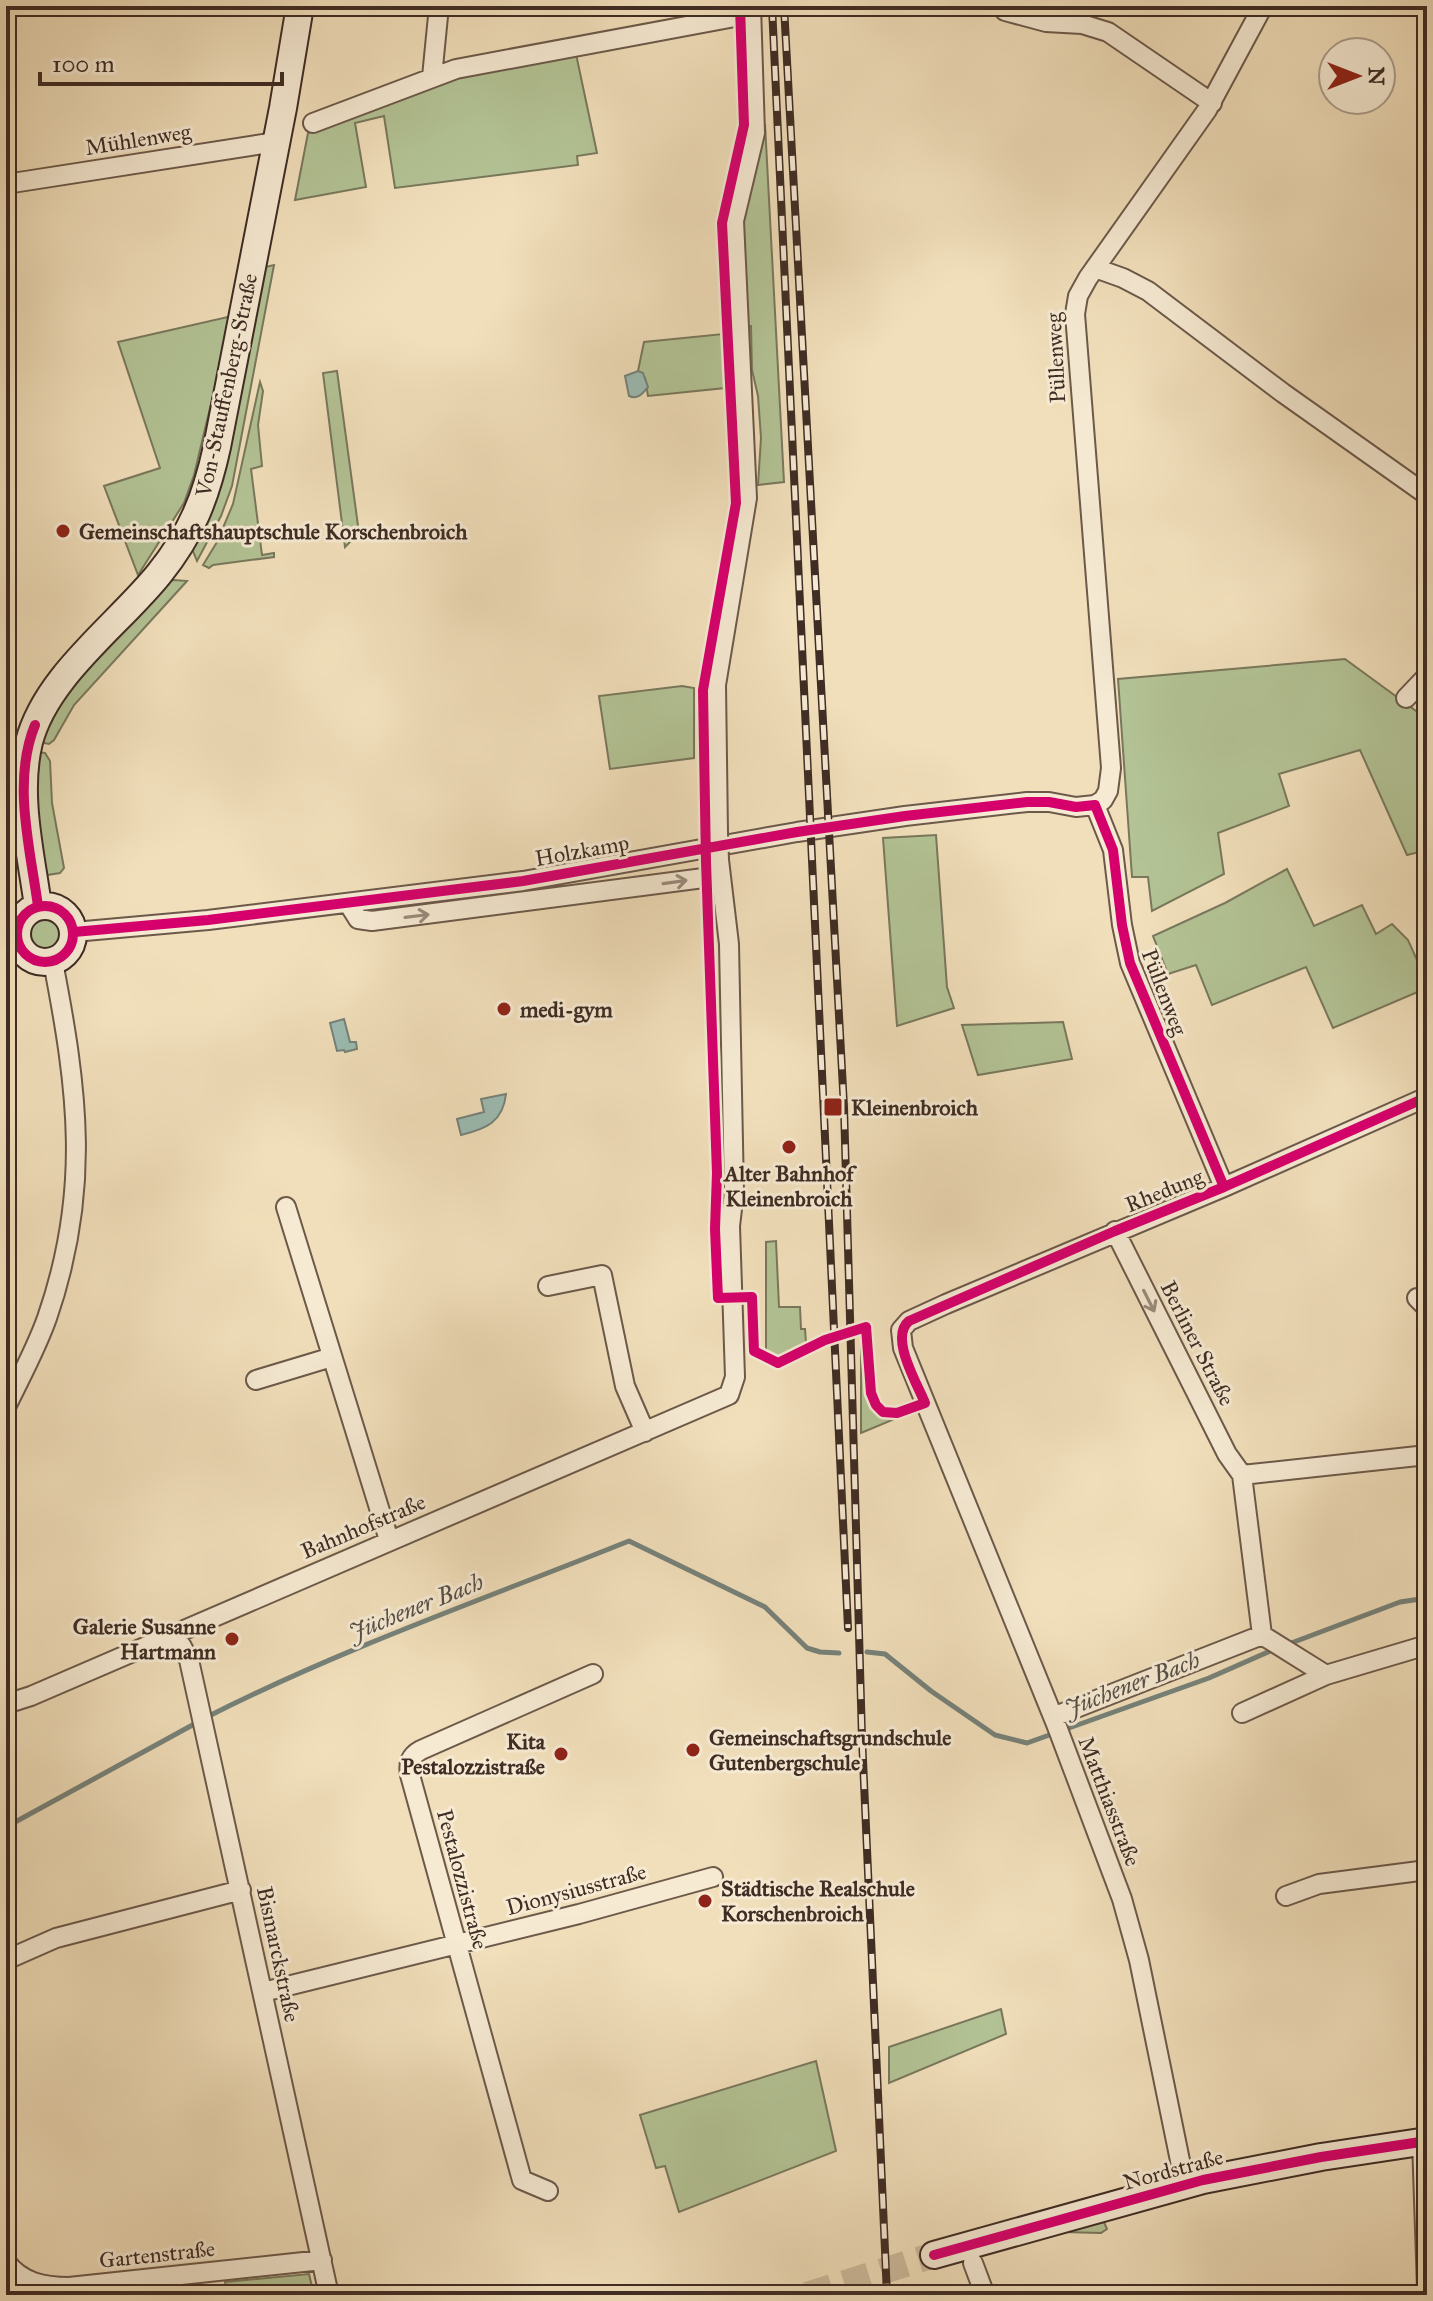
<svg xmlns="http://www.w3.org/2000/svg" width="1433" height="2301" font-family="'IM FELL Great Primer',serif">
<rect width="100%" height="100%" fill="#f1dfbb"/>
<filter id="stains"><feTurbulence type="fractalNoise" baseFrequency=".0025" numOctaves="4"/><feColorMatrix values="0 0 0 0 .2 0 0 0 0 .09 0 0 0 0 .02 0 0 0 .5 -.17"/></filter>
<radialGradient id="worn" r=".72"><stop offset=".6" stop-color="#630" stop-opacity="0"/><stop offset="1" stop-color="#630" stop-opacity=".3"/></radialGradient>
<path fill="#b3c395" stroke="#79785c" stroke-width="2" d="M 576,54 L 597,153 L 577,156 L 578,165 L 395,188 L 384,116 L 355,123 L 366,187 L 295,200 L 308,133 L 460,75 Z
M 765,124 L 784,482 L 758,485 L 761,438 L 758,396 L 752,370 L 751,326 L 746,326 L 743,228 L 744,207 Z
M 274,265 L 232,486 L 221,516 L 197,561 L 192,549 L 265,267 Z
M 232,316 L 194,475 L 184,503 L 138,575 L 104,486 L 160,468 L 118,342 Z
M 723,334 L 725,388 L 648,396 L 645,378 L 638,371 L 644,342 Z
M 337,371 L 359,533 L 345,547 L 323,373 Z
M 260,382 L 263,391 L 258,425 L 262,466 L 251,469 L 262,555 L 274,553 L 274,557 L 213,565 L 209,568 L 203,565 L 217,542 L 233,504 Z
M 174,580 L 187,581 L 74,705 L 54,740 L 49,744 L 39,742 C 56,686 127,625 167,582 Z
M 1345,659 L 1427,719 L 1427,850 L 1407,855 L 1360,750 L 1279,774 L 1289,806 L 1218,833 L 1224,874 L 1152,911 L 1148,877 L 1132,877 L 1118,679 Z
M 682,686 L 694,688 L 694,758 L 610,769 L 599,696 Z
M 36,752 L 45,753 L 50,761 L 52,803 L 64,868 L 60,873 L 47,875 L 36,813 Z
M 936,835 L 947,987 L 954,1008 L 897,1026 L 883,838 Z
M 1287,869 L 1314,926 L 1362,905 L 1376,934 L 1392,924 L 1408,940 L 1427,982 L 1427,988 L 1333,1028 L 1306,967 L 1212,1005 L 1196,965 L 1168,974 L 1153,936 L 1225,903 Z
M28 934a17 17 0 1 1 34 0a17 17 0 1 1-34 0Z
M 1063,1022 L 1072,1059 L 978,1075 L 962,1025 Z
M 776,1241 L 779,1307 L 800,1307 L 801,1329 L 805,1329 L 806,1343 L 772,1359 L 760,1350 L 766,1349 L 766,1242 Z
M 861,1335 L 871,1406 C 877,1415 886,1415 896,1415 L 897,1418 L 861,1433 Z
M 1001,2009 L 1006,2034 L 889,2083 L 889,2047 Z
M 816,2061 L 836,2151 L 679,2212 L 665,2166 L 656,2168 L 640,2115 Z
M 1103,2220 L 1107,2229 L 1101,2233 L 1063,2232 Z
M 309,2274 L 314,2295 L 227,2295 L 225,2282 Z"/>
<path fill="#9bbcb3" stroke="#76827a" stroke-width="2" d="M 638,371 L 643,373 L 648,387 C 643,393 638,400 629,396 L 625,376 Z
M 344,1019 L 350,1042 L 356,1042 L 357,1049 L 345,1052 L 344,1050 L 337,1051 L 330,1023 Z
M 506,1094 C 503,1122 486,1129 461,1135 L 457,1119 L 484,1112 L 481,1099 Z"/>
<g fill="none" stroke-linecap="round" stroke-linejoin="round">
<path stroke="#76827a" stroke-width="5" d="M 1286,1645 L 1400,1602 L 1427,1598
M 867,1652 L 885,1654 L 931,1691 L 995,1735 L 1027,1743 L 1209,1678 L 1277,1648
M 207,1717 C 343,1648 487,1598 629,1541 L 765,1607 L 807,1648 L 820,1652 L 839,1653
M 6,1827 L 198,1722"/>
<path stroke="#cdbb9d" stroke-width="26" stroke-dasharray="26 13" stroke-linecap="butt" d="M 807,2295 L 934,2255"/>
<g stroke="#6c594a" stroke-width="22">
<path id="street" d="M 1005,11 L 1046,22 L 1082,24 L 1108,32 L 1212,103
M 432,77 L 439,6
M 313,123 L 456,69 L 751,14
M 6,184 L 276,142
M 1095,268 L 1123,278 L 1148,291 L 1283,393 L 1427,495
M 1406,698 L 1427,676
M 1095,805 L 1113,850 L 1122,925 L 1130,963 L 1224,1187
M 718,833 L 716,685 L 747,498 L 734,221 L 755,133 L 751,6
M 348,903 L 358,919 L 372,921 L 719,876
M 74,932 L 208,920 L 523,881 L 797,832 L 905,816 L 1027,802 L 1049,802 L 1076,807 L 1095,805 L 1103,800 L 1108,791 L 1111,768 L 1075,314 L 1078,296 L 1088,278 L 1207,110 L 1263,6
M 286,1207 L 389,1540
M 1115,1231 L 1227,1454 L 1242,1475
M 548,1286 L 602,1275 L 625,1386 L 645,1432
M 1417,1298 L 1427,1308
M 256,1380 L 332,1357
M 6,1407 C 20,1378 36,1349 47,1318 C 91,1191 78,1091 53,962
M 1242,1475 L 1427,1455
M 1242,1475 L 1262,1635
M 1262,1635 L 1326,1675
M 162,1640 L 181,1645 L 189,1660 L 329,2295
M 6,1704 L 31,1696 L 729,1395 L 735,1377 L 730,1226 L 734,1192 L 729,944 L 719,860
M 1242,1713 L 1326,1675 L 1427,1645
M 1053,1717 L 1262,1635
M 1286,1896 L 1319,1884 L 1427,1870
M 6,1960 L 56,1938 L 241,1890
M 263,1992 L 579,1914 L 713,1877
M 1422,2141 L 1427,2288
M 1185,2185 L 1139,1960 L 1122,1899 L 1056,1724 L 903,1348 L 901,1330 L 909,1321 L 946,1304 L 1224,1187 L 1427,1097
M 548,2191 L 522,2180 L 410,1775 C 408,1763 410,1756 421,1750 L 593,1674
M 6,2262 C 22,2283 44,2287 69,2287 L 322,2260
M 973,2263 L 985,2295"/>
</g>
<g stroke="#3f2c24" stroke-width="30">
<path id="secondary" d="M17 934a28 28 0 1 1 56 0a28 28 0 1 1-56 0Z
M 38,906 C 31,854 16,795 29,742 C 46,676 118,625 159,574 C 192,533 206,497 217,447 L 283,108 L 300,6
M 934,2255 L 1203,2180 L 1321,2157 L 1427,2141"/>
</g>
<use href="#street" stroke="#f6ead3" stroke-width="18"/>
<use href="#secondary" stroke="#f6ead3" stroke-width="26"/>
<g stroke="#3f2c24" stroke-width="8">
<path id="rail" d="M 772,6 L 848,1628
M 784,6 L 844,1107 L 862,1738 L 887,2295"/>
</g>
<use href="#rail" stroke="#f6ead3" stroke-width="5" stroke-dasharray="15" stroke-linecap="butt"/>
<g stroke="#6c594a" stroke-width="22" stroke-linecap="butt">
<path id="street-bridge" d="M 718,833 L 719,860"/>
</g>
<use href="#street-bridge" stroke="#f6ead3" stroke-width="18"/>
<g stroke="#f6ead3" stroke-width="15">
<path id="cycleway" d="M 740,6 L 744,125 L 722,223 L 736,503 L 703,690 L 706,862 L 717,1173 L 715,1229 L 718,1298 L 752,1297 L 754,1351 L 778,1363 L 825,1340 L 866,1327 L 871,1393 L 876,1405 L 883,1412 L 897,1413 L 925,1403 C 917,1383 889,1337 909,1321 L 1115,1231 L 1224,1187 L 1427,1097
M 35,725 C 12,781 30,848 38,906
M17 934a28 28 0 1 1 56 0a28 28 0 1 1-56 0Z
M 74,932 L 208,920 L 523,881 L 797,832 L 905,816 L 1027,802 L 1049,802 L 1076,807 L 1095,805 L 1113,850 L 1122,925 L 1130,963 L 1224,1187
M 934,2255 L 1203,2180 L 1321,2157 L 1427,2141"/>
</g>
<use href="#cycleway" stroke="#d6006c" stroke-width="10"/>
</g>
<defs><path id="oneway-shaft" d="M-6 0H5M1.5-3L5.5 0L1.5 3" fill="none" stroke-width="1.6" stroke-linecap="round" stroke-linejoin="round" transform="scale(2)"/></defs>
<g stroke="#9a8b7c">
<use href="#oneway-shaft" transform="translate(675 882) rotate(-8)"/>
<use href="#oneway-shaft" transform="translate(417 916) rotate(-7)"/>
<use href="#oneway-shaft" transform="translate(1149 1301) rotate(63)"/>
</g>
<g fill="#8f2418" stroke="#f6ead3" stroke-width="3">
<circle cx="63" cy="531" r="8"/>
<circle cx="504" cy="1009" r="8"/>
<rect x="823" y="1097" width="20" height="20" rx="4"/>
<circle cx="789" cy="1147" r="8"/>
<circle cx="232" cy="1639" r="8"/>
<circle cx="693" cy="1750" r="8"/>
<circle cx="561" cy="1754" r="8"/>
<circle cx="705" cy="1901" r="8"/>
</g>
<g text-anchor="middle" stroke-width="6" stroke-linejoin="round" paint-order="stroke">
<g font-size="22" fill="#3f2c24" stroke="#f6ead3">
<text transform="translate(138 139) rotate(-9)" y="8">Mühlenweg</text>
<text transform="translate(1055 358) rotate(-93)" y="8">Püllenweg</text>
<text transform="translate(226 385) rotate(-78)" y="8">Von-Stauffenberg-Straße</text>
<text transform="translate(582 850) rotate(-10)" y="8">Holzkamp</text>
<text transform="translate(1165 992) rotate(69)" y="8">Püllenweg</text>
<text transform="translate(1164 1190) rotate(-22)" y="8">Rhedung</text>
<text transform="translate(1198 1343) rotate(63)" y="8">Berliner Straße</text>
<text transform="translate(363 1526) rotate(-23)" y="8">Bahnhofstraße</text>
<text transform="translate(1110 1801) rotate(69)" y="8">Matthiasstraße</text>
<text transform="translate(463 1879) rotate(75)" y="8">Pestalozzistraße</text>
<text transform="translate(576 1889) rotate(-15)" y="8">Dionysiusstraße</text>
<text transform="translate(279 1954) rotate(78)" y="8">Bismarckstraße</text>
<text transform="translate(1173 2169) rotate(-15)" y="8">Nordstraße</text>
<text transform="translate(157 2254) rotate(-6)" y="8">Gartenstraße</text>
</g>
<g font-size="22" font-weight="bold" fill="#3f2c24" stroke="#f6ead3" text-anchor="start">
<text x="79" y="539">Gemeinschaftshauptschule Korschenbroich</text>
<text x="520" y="1017">medi-gym</text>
<text x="851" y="1115">Kleinenbroich</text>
<text x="789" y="1181" text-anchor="middle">Alter Bahnhof<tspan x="789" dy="25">Kleinenbroich</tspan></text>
<text x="216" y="1634" text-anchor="end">Galerie Susanne<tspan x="216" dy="25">Hartmann</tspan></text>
<text x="709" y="1745">Gemeinschaftsgrundschule<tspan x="709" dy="25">Gutenbergschule</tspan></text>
<text x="545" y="1749" text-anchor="end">Kita<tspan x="545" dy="25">Pestalozzistraße</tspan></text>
<text x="721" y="1896">Städtische Realschule<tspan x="721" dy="25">Korschenbroich</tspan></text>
</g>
<g font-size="24" font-style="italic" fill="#565048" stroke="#f6ead3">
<text transform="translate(416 1607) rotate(-22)" y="8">Jüchener Bach</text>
<text transform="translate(1132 1684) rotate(-21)" y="8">Jüchener Bach</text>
</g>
</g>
<rect width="1433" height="2301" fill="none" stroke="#f1dfbb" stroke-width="32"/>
<rect x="8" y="8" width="1417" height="2285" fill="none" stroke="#3f2c24" stroke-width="4"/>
<rect x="16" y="16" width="1401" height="2269" fill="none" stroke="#3f2c24" stroke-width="2"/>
<g transform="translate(1357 76) rotate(90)"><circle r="38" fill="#f6ead3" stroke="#ad9e8d" stroke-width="2"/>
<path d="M0-6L14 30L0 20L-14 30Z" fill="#8f2418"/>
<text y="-12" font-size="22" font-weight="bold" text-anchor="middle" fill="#3f2c24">N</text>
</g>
<path d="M40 72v12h242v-12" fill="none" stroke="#3f2c24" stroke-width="4"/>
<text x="52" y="72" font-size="24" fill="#3f2c24" stroke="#f6ead3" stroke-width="6" paint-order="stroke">100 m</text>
<rect width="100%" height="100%" filter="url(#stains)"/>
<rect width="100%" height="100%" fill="url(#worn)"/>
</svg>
